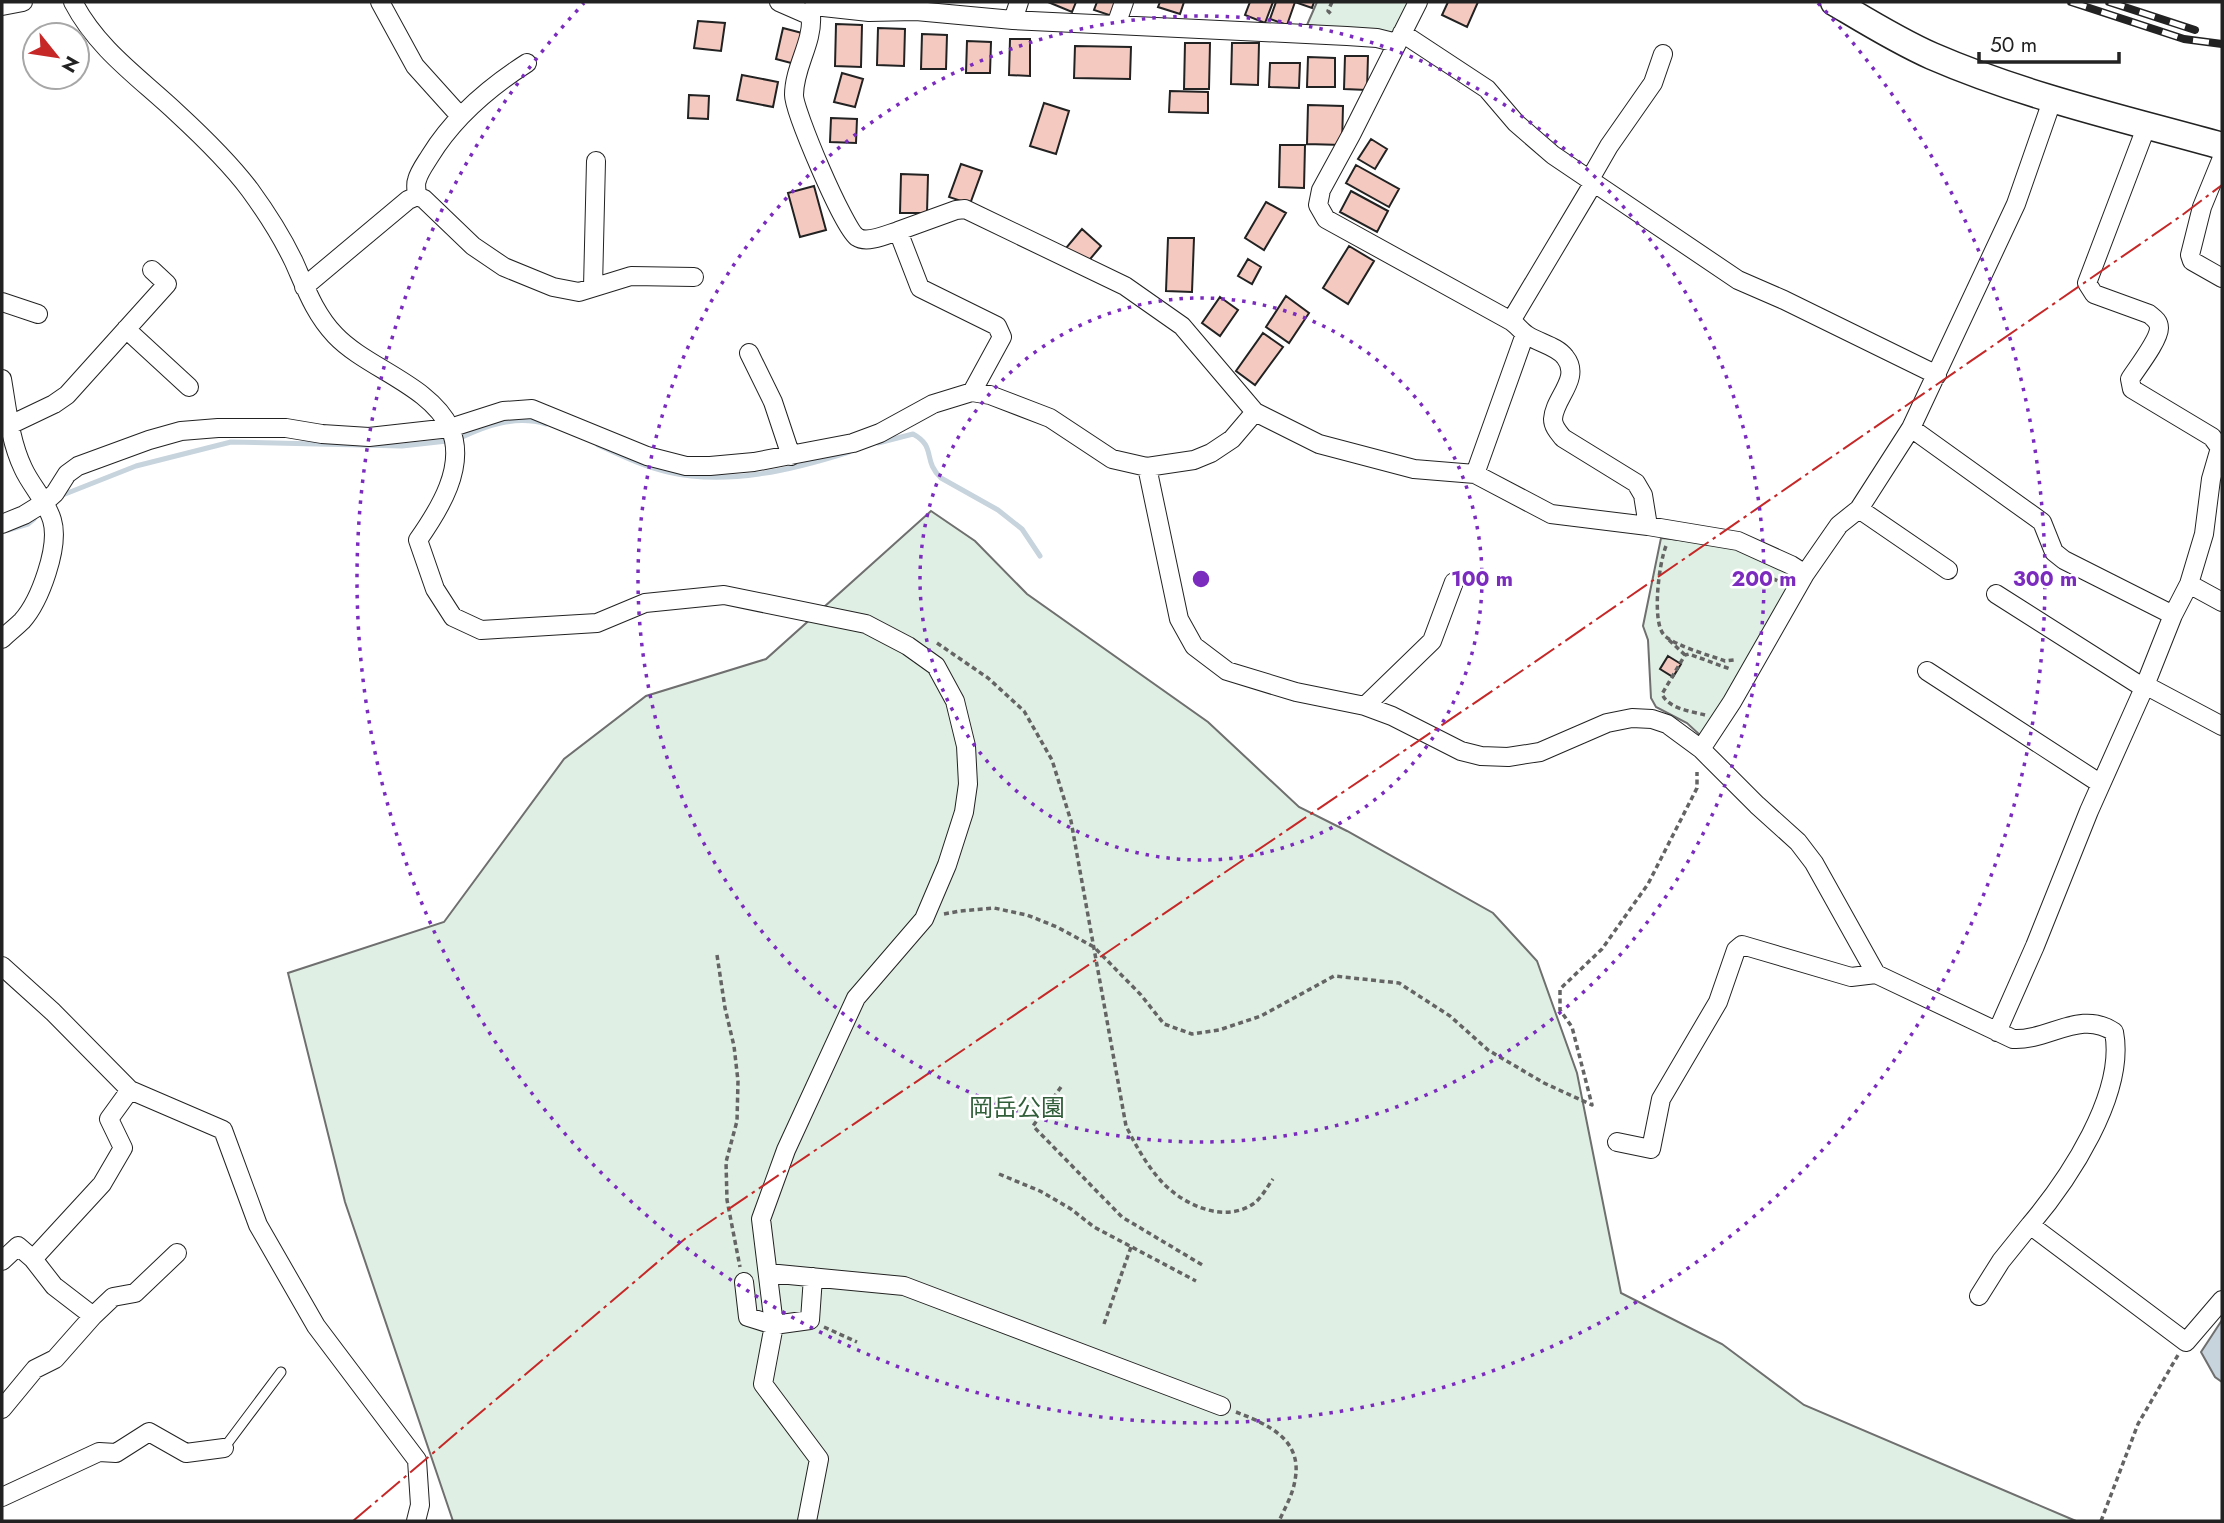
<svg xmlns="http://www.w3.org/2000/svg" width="2224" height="1523" font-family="Jost,'Noto Sans JP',sans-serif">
<rect width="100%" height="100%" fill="#fff"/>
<path fill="#e0efe3" stroke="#6f6f6f" stroke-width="2" d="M 1317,2 L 1409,2 L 1393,33 L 1307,25 Z
M 931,511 L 975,541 L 1027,594 L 1208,722 L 1299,807 L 1347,831 L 1493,913 L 1537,961 L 1577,1073 L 1621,1293 L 1722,1344 L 1804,1405 L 2076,1521 L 453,1521 L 345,1202 L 288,973 L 444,922 L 564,759 L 646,696 L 766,659 Z
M 1661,538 L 1728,545 L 1795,576 L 1755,651 L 1701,736 L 1687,723 L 1656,707 L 1651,698 L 1648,640 L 1643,626 Z"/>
<path fill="#c7d3dd" stroke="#6f6f6f" stroke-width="2" d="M 2222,1320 L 2222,1382 L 2215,1377 L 2201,1352 Z"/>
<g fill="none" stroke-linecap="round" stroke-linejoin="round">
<path stroke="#c7d3dd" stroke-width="5" d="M 460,438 C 487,425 516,415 546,424
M 878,443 L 913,434 C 937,447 922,460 941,478 L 998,510 L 1022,529 L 1040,556
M 598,445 C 620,455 644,467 668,472 C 727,486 792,470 849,452
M 60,496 L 136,466 L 231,442 L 402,446 L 447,441
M 8,530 L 28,524 L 34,519"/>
</g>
<path fill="#f3c9c0" stroke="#222" stroke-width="2" d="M 1048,2 L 1076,2 L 1072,12 Z
M 1097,2 L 1117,2 L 1112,16 L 1094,10 Z
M 1160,2 L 1184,2 L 1180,14 L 1158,7 Z
M 1250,2 L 1273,2 L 1265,23 L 1245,15 Z
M 1276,2 L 1314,2 L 1312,8 L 1295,2 L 1287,25 L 1270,19 Z
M 1448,2 L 1478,2 L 1467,27 L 1442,15 Z
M 698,21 L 725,23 L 721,51 L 694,48 Z
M 836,24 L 862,25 L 861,67 L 835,66 Z
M 783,28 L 802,33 L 795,64 L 776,59 Z
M 878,28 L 905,29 L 904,66 L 877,65 Z
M 922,34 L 947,35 L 946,69 L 921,69 Z
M 1010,39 L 1030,39 L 1030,76 L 1009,75 Z
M 967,41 L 991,42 L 990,73 L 966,73 Z
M 1185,43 L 1210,43 L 1209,89 L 1184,89 Z
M 1232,43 L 1259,43 L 1258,85 L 1231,84 Z
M 1075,46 L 1131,47 L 1130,79 L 1074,78 Z
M 1345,56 L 1368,56 L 1367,90 L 1344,89 Z
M 1308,57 L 1335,58 L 1335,87 L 1307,87 Z
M 1270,63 L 1300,63 L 1299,88 L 1269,87 Z
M 842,73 L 863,79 L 855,107 L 834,102 Z
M 742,75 L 778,82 L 773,107 L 737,100 Z
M 1170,91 L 1208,92 L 1208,113 L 1169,112 Z
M 689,95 L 709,96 L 708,119 L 688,118 Z
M 1044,103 L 1069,111 L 1056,154 L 1030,146 Z
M 1308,105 L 1343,106 L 1342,145 L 1307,144 Z
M 831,118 L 857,119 L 856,143 L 830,142 Z
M 1371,139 L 1387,149 L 1375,169 L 1358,159 Z
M 1280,145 L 1305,145 L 1304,188 L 1279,187 Z
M 961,164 L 982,171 L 970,204 L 949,197 Z
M 1356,165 L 1399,189 L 1389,207 L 1346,183 Z
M 901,174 L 928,175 L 927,213 L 900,213 Z
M 814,186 L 826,230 L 800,237 L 788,193 Z
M 1351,191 L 1388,211 L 1377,232 L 1340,212 Z
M 1266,202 L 1286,213 L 1264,250 L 1245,238 Z
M 1082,229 L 1101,246 L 1086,264 L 1066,248 Z
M 1168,238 L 1194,238 L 1192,292 L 1166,291 Z
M 1349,246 L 1374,261 L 1348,304 L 1323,288 Z
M 1248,259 L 1261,267 L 1252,284 L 1238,276 Z
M 1286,296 L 1309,313 L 1289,343 L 1266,327 Z
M 1220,297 L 1238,310 L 1220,336 L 1202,323 Z
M 1263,333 L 1283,347 L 1255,385 L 1236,371 Z
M 1668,656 L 1681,664 L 1673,677 L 1660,669 Z"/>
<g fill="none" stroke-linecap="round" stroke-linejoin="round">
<g stroke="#222" stroke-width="11">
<path id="lane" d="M 224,1448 L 281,1372"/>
</g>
<g stroke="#222" stroke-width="20">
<path id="street" d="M 73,2 C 98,50 140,78 177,113 C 203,137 229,162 250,190 C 266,212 282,237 294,262 C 306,289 315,314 335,335 C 366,368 430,385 450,428 C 467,466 439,510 418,540 L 435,589 L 453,617 L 481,630 L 597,623 L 645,603 L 724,595 L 866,624 L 908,646 L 936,666 L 955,701 L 966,746 L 968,784 L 964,812 L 947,865 L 924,919 L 856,998 L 786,1150 L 761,1219 L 774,1325 L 763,1384 L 819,1459 L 807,1521
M 380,2 L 415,66 L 460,116
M 779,2 L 811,16 C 813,43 794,67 794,95 C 794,111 844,229 857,237 C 867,244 888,234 898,231 L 920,288 L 997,326 L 1002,337 L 972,392
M 1418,2 L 1351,135 L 1321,190 L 1318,205 L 1326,219 L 1511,321 C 1517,325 1521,331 1527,335 C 1539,343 1557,346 1565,357 C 1582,378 1554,398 1553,419 C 1553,427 1559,433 1563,438 L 1636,483 L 1643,495 L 1648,526
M 2,6 L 23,2
M 814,6 L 869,12 L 916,11 L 1013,20 L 1347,36 L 1377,38 L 1397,43
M 1013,20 L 1019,2
M 1116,25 L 1124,2
M 1402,33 L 1487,89 L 1516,123 L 1553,155 L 1738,280 L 1784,300 L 1937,375
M 2222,158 L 2202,207 L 2190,255 L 2192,261 L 2222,278
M 1590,179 L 1609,146 L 1653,83 L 1663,54
M 417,196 C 417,192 415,185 417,180 C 419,172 425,164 430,156 C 454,117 488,88 527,63
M 898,231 L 956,210 L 965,209 L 1125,286 L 1182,326 L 1255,412 L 1319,444 L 1414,469 L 1475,474 L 1551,514 L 1648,526 L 1738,541 L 1791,565 L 1805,574 L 1839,525 L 1859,509 L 1911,428 L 2016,204 L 2053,98
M 304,287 L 408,200 L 417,196 L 424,199 L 473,246 L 504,267 L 553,287 L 579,292 L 631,276 L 694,277
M 593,287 L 596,161
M 2,302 L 38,314
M 1511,321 L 1594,182
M 126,329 L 189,387
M 749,353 L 773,402 L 791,456
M 2,379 C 7,408 10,441 23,468 C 31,486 46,500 52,520 C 60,546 40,601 22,621 C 16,627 8,633 2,639
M 10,425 L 54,404 L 67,395 L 167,284 L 152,270
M 1911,428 L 2042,522 L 2054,552 L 2064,560 L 2173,615
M 1147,467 L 1179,619 L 1194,646 L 1227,671 L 1296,692 L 1365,706 L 1392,716 L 1461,751 L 1481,756 L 1508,757 L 1540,752 L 1607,723 L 1632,718 L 1652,719 L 1667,724 L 1701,749 L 1757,805 L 1798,842 L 1814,863 L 1876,974
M 1475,474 L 1525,334
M 1859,509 L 1948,570
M 2,524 L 24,515 L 45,502 L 55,493 L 67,474 L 78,466 L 149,440 L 181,431 L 218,428 L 286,428 L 322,434 L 369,437 L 450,428 L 503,411 L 532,409 L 647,456 L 686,466 L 710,466 L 754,462 L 853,443 L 880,433 L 933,404 L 972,392 L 990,395 L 1050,418 L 1112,459 L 1147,467 L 1194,460 L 1211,453 L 1232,439 L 1255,412
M 2189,584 L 2222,602
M 1996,594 L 2144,688
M 1927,671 L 2101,784
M 2145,685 L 2222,726
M 1365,706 L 1432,641 L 1454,582
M 1701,749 L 1732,702 L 1805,574
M 2,966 L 53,1012 L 130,1090 L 223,1130 L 258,1225 L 316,1326 L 417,1460 L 420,1505 L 416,1521
M 1997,1032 L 2035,946 L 2089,811 L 2144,688 L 2173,615 L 2189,584 L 2204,534 L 2211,479 L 2220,448 L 2212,437 L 2132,389 L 2130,379 C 2137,368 2159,340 2159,328 C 2159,321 2154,318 2149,314 L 2094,294 L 2087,283 L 2147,125
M 1617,1142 L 1651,1149 L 1661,1099 L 1718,1002 L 1736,950 L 1742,945 L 1851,977 L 1876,974 L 2013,1039 C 2048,1041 2081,1009 2114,1032 C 2126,1094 2068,1180 2030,1225 L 2186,1342 L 2222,1300
M 33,1259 L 102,1184 L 123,1148 L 109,1119 L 130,1090
M 2,1261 L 18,1246 L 33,1259 L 54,1286 L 93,1316
M 768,1273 L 904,1286 L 1221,1406
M 744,1282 L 748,1317 L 774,1325 L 810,1320 L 813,1277
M 1979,1296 L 2001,1261 L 2030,1225
M 2,1409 L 35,1369 L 55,1359 L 93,1316 L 113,1297 L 135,1293 L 177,1253
M 2,1497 L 99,1452 L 116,1453 L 149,1432 L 186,1453 L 224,1448"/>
</g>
<g stroke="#222" stroke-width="29">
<path id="primary" d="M 1834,2 C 1866,21 1898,41 1932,56 C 2024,96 2125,119 2222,146"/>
</g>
<path stroke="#646464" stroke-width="3.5" stroke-dasharray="5 3.5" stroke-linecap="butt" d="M 1332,2 L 1328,11 L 1333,16
M 1666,546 C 1659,563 1651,624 1665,636 C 1678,647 1709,655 1725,661 L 1734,660
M 1765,575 L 1780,582
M 1669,640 L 1685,655
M 937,643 L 988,678 L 1024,711 L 1052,760 L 1071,821 L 1126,1126 C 1136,1146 1146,1164 1161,1181 C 1182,1204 1223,1224 1253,1204 C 1261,1199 1267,1187 1273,1179
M 1705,715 C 1690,711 1669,709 1662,694 L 1685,655 L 1689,654 L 1730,669
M 944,914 L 960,911 L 994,908 L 1027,915 L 1057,927 L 1094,947 L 1141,995 L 1164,1024 L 1192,1034 L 1219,1030 L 1261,1016 L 1334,976 L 1399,983 L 1450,1016 L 1488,1050 L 1544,1083 L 1592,1105 L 1572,1027 L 1560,1010 L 1560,989 L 1602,949 L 1648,884 L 1697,788 L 1697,772
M 717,955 L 725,1008 L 734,1046 L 738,1081 L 737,1121 L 726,1162 L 727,1200 L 740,1267
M 1061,1087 L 1033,1126 L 1122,1217 L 1204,1266
M 999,1174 L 1040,1191 L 1071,1209 L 1094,1227 L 1196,1281
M 1104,1324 L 1131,1247
M 824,1327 L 857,1342
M 1236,1412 C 1267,1424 1303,1439 1295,1480 C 1293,1494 1285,1508 1279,1521
M 2101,1521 L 2138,1424 L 2178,1355"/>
<use href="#lane" stroke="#fff" stroke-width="9"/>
<use href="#street" stroke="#fff" stroke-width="18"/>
<use href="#primary" stroke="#fff" stroke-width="26"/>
<g stroke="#222" stroke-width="8">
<path id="rail" d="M 2071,2 L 2184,39 L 2222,44
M 2109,2 L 2195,30"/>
</g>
<use href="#rail" stroke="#fff" stroke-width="5" stroke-dasharray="16" stroke-linecap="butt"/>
<path stroke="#c62828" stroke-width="2" stroke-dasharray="24 5 3.5 5" stroke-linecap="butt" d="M 353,1521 L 686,1238 L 1526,668 L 2181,216 L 2222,185"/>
</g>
<g fill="none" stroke="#7b2cbf" stroke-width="3.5" stroke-dasharray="3.5 7">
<circle cx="1201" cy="579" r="281"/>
<circle cx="1201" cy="579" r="563"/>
<path d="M1818 3A844 844 0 1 1 584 3"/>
</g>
<g text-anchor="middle" stroke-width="5" stroke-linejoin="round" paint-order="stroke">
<g font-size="24" fill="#2f5e38" stroke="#fff">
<text x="1017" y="1116">岡岳公園</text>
</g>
</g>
<circle cx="1201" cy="579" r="10" fill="#7b2cbf" stroke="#fff" stroke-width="3.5"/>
<g font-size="21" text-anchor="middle" font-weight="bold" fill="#7b2cbf" stroke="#fff" stroke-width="5" stroke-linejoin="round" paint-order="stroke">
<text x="1482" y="586">100 m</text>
<text x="1764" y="586">200 m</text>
<text x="2045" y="586">300 m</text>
</g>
<rect width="2224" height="1523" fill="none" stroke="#222222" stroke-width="7"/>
<g transform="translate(56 56) rotate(120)"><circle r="33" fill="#ffffff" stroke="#a7a7a7" stroke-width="2"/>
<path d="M0-5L12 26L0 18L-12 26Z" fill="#c62828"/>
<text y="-10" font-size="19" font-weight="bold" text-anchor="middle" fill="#222222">N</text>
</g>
<path d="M1979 52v10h140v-10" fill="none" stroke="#222222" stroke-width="3.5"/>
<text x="1990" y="52" font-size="21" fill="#222222" stroke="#ffffff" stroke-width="5" paint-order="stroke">50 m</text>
</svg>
